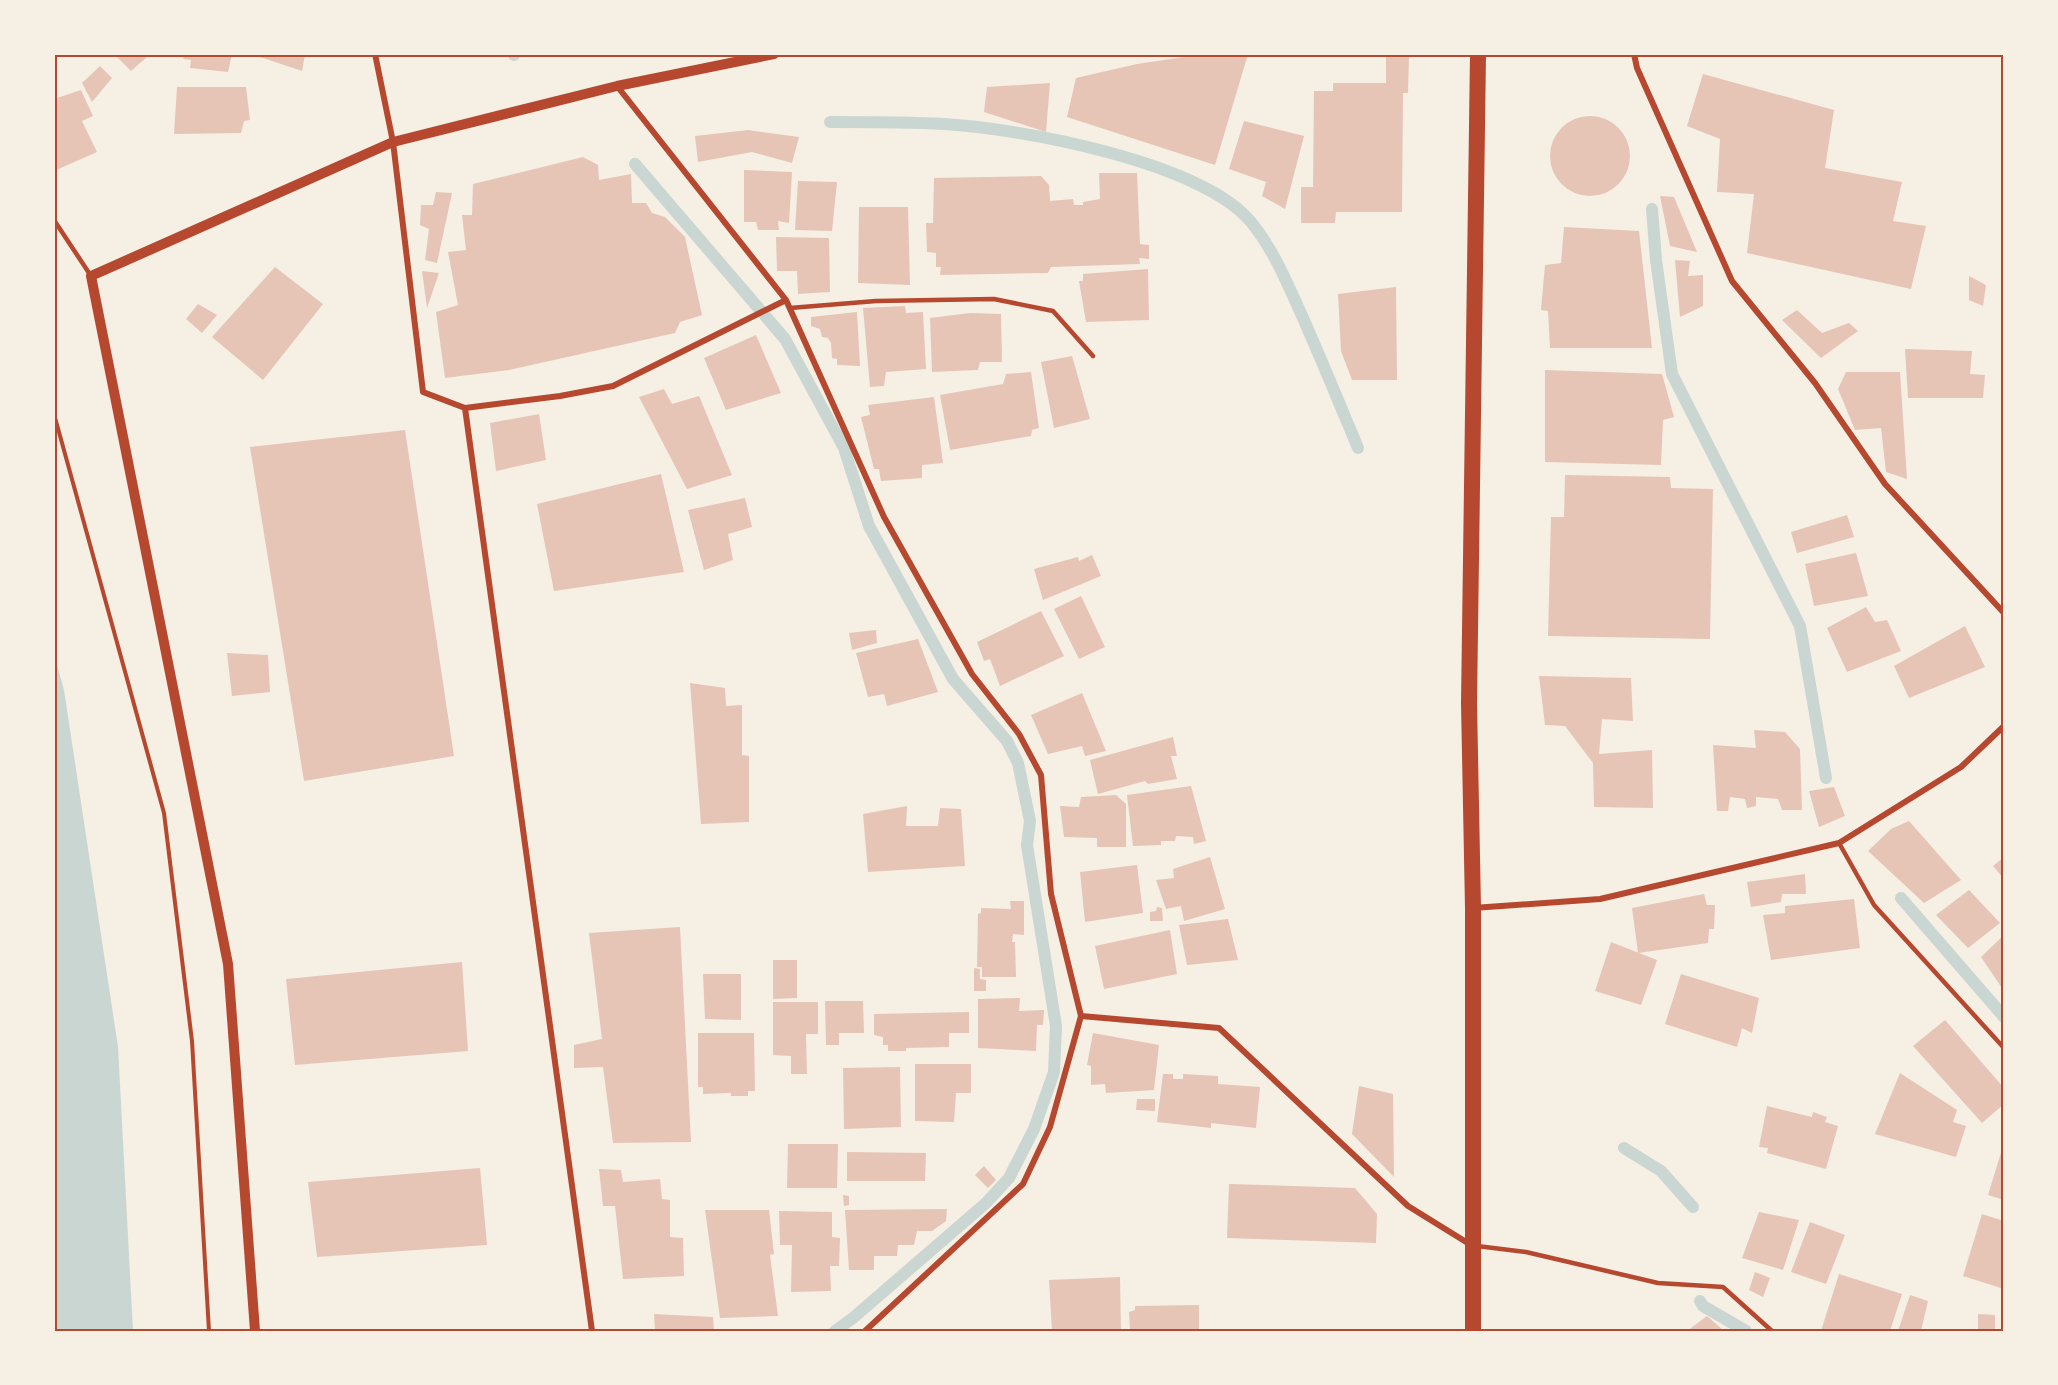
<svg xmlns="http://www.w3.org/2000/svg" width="2058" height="1385" font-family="'Open Sans',sans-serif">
<rect width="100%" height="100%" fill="#f6efe4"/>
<path fill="#c9d6d2" d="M 54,654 L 64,690 L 118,1047 L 133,1331 L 54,1331 Z"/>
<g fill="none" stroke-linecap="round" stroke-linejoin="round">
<path stroke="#c9d6d2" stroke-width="12" d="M 514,54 L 514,55
M 830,122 C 868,122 906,122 944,124 C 1019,128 1202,162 1251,222 C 1274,250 1288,285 1303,318 C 1322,361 1340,405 1358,448
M 635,164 L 785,339 L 844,448 L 869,526 L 953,679 L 1007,741 L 1018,763 L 1030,821 L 1027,845 L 1056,1026 L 1054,1072 L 1034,1129 L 1009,1178 L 986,1203 L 853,1318 L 835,1331
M 1652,209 L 1656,260 L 1672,374 L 1800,626 L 1826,778
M 1901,898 L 2004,1017
M 1624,1148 L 1661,1171 L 1693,1207
M 1700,1301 L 1703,1306 L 1746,1331"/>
</g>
<path fill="#e6c5b7" d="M 114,54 L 146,54 L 148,56 L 131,71 Z
M 184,54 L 232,54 L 228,72 L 190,68 L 191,60 L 183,59 Z
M 251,54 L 305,54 L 302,71 Z
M 1204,54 L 1248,54 L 1215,165 L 1067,117 L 1076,78 L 1137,64 Z
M 1386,55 L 1409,56 L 1408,93 L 1403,93 L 1402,212 L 1336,212 L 1335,223 L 1301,223 L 1301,187 L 1313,187 L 1314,91 L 1333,91 L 1333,83 L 1386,83 Z
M 100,66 L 112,78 L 92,102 L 82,83 Z
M 1703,74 L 1834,110 L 1825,168 L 1902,182 L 1893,221 L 1926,226 L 1911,289 L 1747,253 L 1754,194 L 1717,192 L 1720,139 L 1687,126 Z
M 1050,83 L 1046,132 L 984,112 L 987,87 Z
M 177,87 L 246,87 L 250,120 L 244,121 L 241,133 L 174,134 Z
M 81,90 L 93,116 L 82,121 L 97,152 L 54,171 L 54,99 Z
M1550 156a40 40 0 1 1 80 0a40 40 0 1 1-80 0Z
M 1244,121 L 1304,136 L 1285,209 L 1262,196 L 1266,182 L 1229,169 Z
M 748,130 L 799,137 L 792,163 L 752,152 L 698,162 L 695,136 Z
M 583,157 L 598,165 L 599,180 L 631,174 L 632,203 L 646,203 L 652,213 L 665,217 L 685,237 L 702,315 L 680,322 L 675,333 L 509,370 L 445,378 L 436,312 L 458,305 L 448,252 L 466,250 L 462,215 L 472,215 L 473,184 Z
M 744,170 L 792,172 L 789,223 L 778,221 L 779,230 L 758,230 L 756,222 L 744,222 Z
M 1099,173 L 1137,173 L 1140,244 L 1149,245 L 1149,259 L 1139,258 L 1140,264 L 1051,267 L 1048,273 L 940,275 L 941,267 L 936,267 L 936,253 L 927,252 L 926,223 L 933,223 L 934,178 L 1041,176 L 1049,185 L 1050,201 L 1073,199 L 1074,205 L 1083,205 L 1083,202 L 1100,199 Z
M 798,181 L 837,182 L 832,231 L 795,230 Z
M 436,192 L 452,193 L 437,263 L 425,260 L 429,229 L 420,225 L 421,205 L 433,205 Z
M 1660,196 L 1674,197 L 1697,252 L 1670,246 Z
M 859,207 L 908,207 L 910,285 L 858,283 Z
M 1564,227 L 1639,231 L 1652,348 L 1550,348 L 1548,311 L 1541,310 L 1545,265 L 1561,263 Z
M 776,237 L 829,238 L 830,292 L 798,294 L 797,271 L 777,271 Z
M 1675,260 L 1690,261 L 1688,276 L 1703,275 L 1703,306 L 1680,317 Z
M 275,267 L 323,304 L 263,380 L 212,337 Z
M 1148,269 L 1149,320 L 1086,322 L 1079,281 L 1083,281 L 1083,274 Z
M 422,271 L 439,273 L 427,308 Z
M 1969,276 L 1986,285 L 1983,306 L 1969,300 Z
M 1396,287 L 1397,380 L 1352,380 L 1341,351 L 1338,294 Z
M 198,304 L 217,315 L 202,333 L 186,319 Z
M 905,306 L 906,313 L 923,312 L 926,369 L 886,372 L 884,386 L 870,387 L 863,308 Z
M 1797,310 L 1822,333 L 1849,323 L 1858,331 L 1821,358 L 1782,320 Z
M 857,312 L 860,366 L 837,365 L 837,359 L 832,358 L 831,343 L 828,338 L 822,337 L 820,329 L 811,326 L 811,317 Z
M 970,313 L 1001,314 L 1002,362 L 980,362 L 978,370 L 932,372 L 930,318 Z
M 756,335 L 781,393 L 726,410 L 704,358 Z
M 1905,349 L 1972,351 L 1970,374 L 1985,375 L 1983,398 L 1908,398 Z
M 1072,356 L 1090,419 L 1054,428 L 1041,362 Z
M 1545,370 L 1662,374 L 1674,417 L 1663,420 L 1661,465 L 1545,462 Z
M 1031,372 L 1039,428 L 1032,430 L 1031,436 L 950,450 L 940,395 L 1003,384 L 1006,374 Z
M 1846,372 L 1900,372 L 1907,479 L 1886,472 L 1881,428 L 1855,430 L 1838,389 Z
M 664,389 L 672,404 L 699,396 L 732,475 L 687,489 L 639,397 Z
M 934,397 L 943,463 L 922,465 L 922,478 L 881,481 L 879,469 L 874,469 L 861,417 L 870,415 L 868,405 Z
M 539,414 L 546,460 L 496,471 L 490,423 Z
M 405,430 L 454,756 L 304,781 L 250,447 Z
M 661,474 L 684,572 L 554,591 L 537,504 Z
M 1565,475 L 1670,477 L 1671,488 L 1713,489 L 1710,639 L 1548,636 L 1551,517 L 1564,517 Z
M 745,498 L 752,527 L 728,534 L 733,560 L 704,570 L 688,510 Z
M 1847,515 L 1854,537 L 1797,553 L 1791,532 Z
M 1856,553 L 1868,596 L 1814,606 L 1805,564 Z
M 1092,555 L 1101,576 L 1043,600 L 1034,569 L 1078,557 L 1079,561 Z
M 1081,596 L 1105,647 L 1079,659 L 1054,609 Z
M 1866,607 L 1875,622 L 1887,620 L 1901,651 L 1847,672 L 1827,628 Z
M 1041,611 L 1064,656 L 1000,686 L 990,659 L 984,661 L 977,642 Z
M 1965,626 L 1985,667 L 1909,698 L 1894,666 Z
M 876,630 L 877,643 L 852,650 L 849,633 Z
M 918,639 L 938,692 L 887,706 L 884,694 L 868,697 L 856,653 Z
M 227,653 L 268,655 L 270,692 L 232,696 Z
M 1539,676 L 1631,678 L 1633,721 L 1602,719 L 1599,754 L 1652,750 L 1653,808 L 1594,807 L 1593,763 L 1565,726 L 1545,725 Z
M 690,683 L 725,688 L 726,706 L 742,705 L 742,755 L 749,756 L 749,822 L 701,824 Z
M 1082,693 L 1106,751 L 1085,756 L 1082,746 L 1048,754 L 1031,715 Z
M 1754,730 L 1785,732 L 1800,749 L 1802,810 L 1782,810 L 1778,799 L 1756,797 L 1756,806 L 1747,808 L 1745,799 L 1730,797 L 1728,811 L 1717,811 L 1713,745 L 1756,748 Z
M 1173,737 L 1177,756 L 1171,756 L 1177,779 L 1148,784 L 1145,781 L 1098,794 L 1090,760 Z
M 1191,786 L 1206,841 L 1194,844 L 1193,837 L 1176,836 L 1175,841 L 1161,841 L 1161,845 L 1133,846 L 1127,795 Z
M 1834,787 L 1845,816 L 1819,827 L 1809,791 Z
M 1116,795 L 1126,804 L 1126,847 L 1097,847 L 1097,838 L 1064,837 L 1060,806 L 1079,807 L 1081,797 Z
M 907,806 L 906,826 L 938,826 L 940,808 L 961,809 L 965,866 L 868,872 L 863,814 Z
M 1909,821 L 1961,880 L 1924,903 L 1868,851 L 1891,829 Z
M 1210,857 L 1225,909 L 1184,921 L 1181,906 L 1166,909 L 1156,880 L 1174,878 L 1173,869 Z
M 2004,857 L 2004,879 L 1993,866 Z
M 1137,865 L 1143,913 L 1085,922 L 1080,872 Z
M 1805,874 L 1806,894 L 1782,894 L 1781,902 L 1751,907 L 1747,882 Z
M 1969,890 L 2000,923 L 1968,948 L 1936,915 Z
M 1704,894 L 1707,905 L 1715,905 L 1714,929 L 1709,929 L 1708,943 L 1638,953 L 1632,908 Z
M 1854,899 L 1860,948 L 1771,960 L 1763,915 L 1785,913 L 1785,906 Z
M 1010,901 L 1024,901 L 1024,935 L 1013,934 L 1012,942 L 1015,942 L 1016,977 L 982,977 L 982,967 L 977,967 L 978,914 L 981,913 L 981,908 L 1011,909 Z
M 1157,907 L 1162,908 L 1163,921 L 1150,921 L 1150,912 L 1156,911 Z
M 1228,919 L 1238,960 L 1187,965 L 1179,925 Z
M 680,927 L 691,1142 L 613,1143 L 603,1067 L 574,1068 L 574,1045 L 602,1039 L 589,933 Z
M 1170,930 L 1177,974 L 1104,989 L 1095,946 Z
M 2004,935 L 2004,991 L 1981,957 Z
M 1611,942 L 1657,960 L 1641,1005 L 1595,991 Z
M 773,960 L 797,960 L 797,998 L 773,999 Z
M 462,962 L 468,1051 L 295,1065 L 286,979 Z
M 974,968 L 980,969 L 980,979 L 986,980 L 986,991 L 974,991 Z
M 703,974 L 741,974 L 741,1020 L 705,1019 Z
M 1681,974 L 1759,998 L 1752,1033 L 1742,1028 L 1737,1047 L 1665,1024 Z
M 1020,998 L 1019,1011 L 1044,1010 L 1043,1025 L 1037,1025 L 1036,1051 L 978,1048 L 978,999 Z
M 825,1001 L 863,1001 L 864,1033 L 839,1033 L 839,1045 L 826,1045 Z
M 773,1002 L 818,1002 L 818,1034 L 806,1034 L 807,1074 L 791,1074 L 791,1056 L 773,1055 Z
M 969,1012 L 969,1033 L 949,1033 L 949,1047 L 906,1048 L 906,1051 L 888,1051 L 888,1045 L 883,1045 L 883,1037 L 874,1035 L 874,1014 Z
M 1945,1020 L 2004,1088 L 2004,1104 L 1982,1123 L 1913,1046 Z
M 698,1033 L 754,1033 L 755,1091 L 748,1091 L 748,1096 L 731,1096 L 731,1093 L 703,1094 L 703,1087 L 698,1087 Z
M 1093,1033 L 1159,1045 L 1154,1090 L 1106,1093 L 1105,1084 L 1091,1085 L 1091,1066 L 1087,1065 Z
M 915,1064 L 971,1064 L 971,1093 L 956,1093 L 954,1122 L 915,1121 Z
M 900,1067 L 901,1127 L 844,1129 L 843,1068 Z
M 1900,1073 L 1957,1110 L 1953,1122 L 1966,1126 L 1956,1157 L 1875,1134 Z
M 1163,1074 L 1173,1074 L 1173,1079 L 1183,1079 L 1183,1074 L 1218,1076 L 1218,1084 L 1260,1087 L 1256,1128 L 1211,1123 L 1211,1128 L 1157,1122 Z
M 1359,1086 L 1393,1094 L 1394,1177 L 1352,1134 Z
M 1137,1099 L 1155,1099 L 1155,1111 L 1136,1110 Z
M 1767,1106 L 1812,1117 L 1813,1112 L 1827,1117 L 1825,1122 L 1838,1126 L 1826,1169 L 1767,1153 L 1768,1148 L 1759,1147 Z
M 2004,1143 L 2004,1200 L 1988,1195 Z
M 788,1144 L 838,1144 L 837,1188 L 787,1188 Z
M 847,1152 L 926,1153 L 925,1181 L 847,1181 Z
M 984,1166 L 996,1180 L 988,1188 L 975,1175 Z
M 480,1168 L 487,1245 L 317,1257 L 308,1182 Z
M 599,1169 L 621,1170 L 623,1182 L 660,1179 L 662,1199 L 670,1200 L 670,1237 L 683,1238 L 684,1276 L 623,1279 L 615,1206 L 603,1206 Z
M 1229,1184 L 1355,1188 L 1377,1214 L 1376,1243 L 1227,1238 Z
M 843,1195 L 849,1196 L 849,1205 L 844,1206 Z
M 947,1209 L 946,1221 L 932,1231 L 917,1231 L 914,1245 L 898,1245 L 897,1256 L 874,1256 L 874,1270 L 849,1270 L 845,1210 Z
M 705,1210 L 769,1210 L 774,1254 L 770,1255 L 778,1316 L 720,1318 Z
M 779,1211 L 832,1212 L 832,1237 L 840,1238 L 839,1266 L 830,1266 L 831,1291 L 791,1292 L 792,1245 L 780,1245 Z
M 1759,1212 L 1799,1220 L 1783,1270 L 1742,1258 Z
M 1982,1214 L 2004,1221 L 2004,1289 L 1963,1276 Z
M 1810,1222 L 1845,1235 L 1826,1284 L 1791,1272 Z
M 1755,1272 L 1770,1278 L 1763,1297 L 1749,1290 Z
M 1839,1274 L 1902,1294 L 1890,1331 L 1821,1331 Z
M 1120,1277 L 1121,1331 L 1052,1331 L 1049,1280 Z
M 1910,1295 L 1928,1301 L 1921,1331 L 1898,1331 Z
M 1199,1305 L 1199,1331 L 1130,1331 L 1129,1312 L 1135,1310 L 1135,1306 Z
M 654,1314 L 713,1317 L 714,1331 L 655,1331 Z
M 1978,1314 L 1995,1315 L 1995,1331 L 1978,1331 Z
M 1707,1316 L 1724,1331 L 1687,1331 Z"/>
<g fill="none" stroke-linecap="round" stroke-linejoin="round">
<path stroke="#b5482f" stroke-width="4" d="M 54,414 L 164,813 L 192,1041 L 209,1331"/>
<path stroke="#b5482f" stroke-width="4.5" d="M 54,220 L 91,276
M 790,308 L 876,301 L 994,299 L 1053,311 L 1093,356
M 1839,843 L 1874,905 L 2004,1048
M 1477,1246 L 1526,1252 L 1658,1283 L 1723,1287 L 1772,1331"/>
<path stroke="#b5482f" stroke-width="6" d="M 375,54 L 393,142 L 423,392 L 465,408 L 560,396 L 613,386 L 786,300
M 1634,54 L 1637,68 L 1732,281 L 1815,383 L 1885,484 L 2004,613
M 617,86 L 786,300 L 884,517 L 972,674 L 1019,734 L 1041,775 L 1051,894 L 1081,1016 L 1050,1127 L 1023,1184 L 865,1331
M 465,408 L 592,1331
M 1473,908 L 1600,899 L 1839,843 L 1961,767 L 2004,726
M 1081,1016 L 1219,1028 L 1408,1206 L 1471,1245"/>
<path stroke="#b5482f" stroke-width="10" d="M 255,1331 L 228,964 L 91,276 L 393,142 L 617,86 L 774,54"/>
<path stroke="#b5482f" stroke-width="16" d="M 1473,1331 L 1473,908 L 1469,703 L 1478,54"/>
</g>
<rect width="2058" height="1385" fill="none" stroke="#f6efe4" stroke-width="111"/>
<rect x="56" y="56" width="1946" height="1274" fill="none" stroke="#b5482f" stroke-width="2"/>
</svg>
